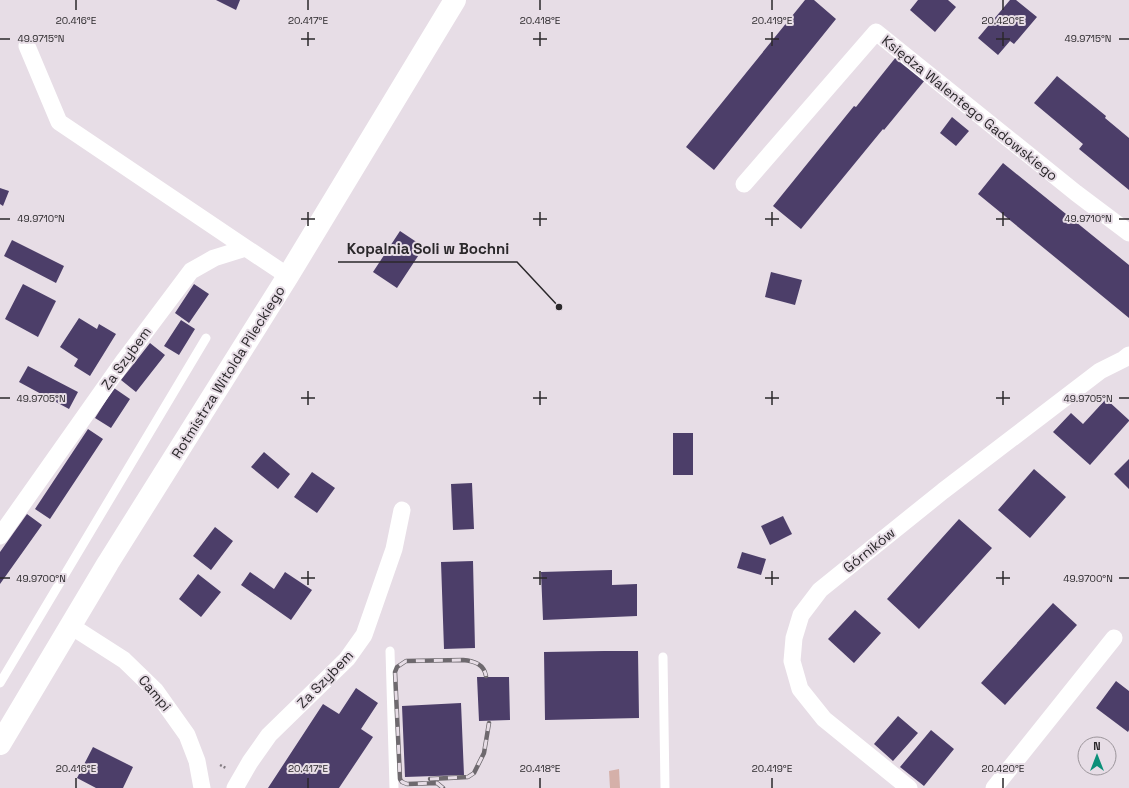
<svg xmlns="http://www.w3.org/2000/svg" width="1129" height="788" font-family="'Space Grotesk',sans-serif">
<rect width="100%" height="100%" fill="#e7dde6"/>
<path fill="#d5b0a9" d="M 619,769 L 620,788 L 610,788 L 609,771 Z"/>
<path fill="#4c3e69" d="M 216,0 L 240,0 L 236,10 Z
M 805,0 L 814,0 L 836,19 L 714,170 L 686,147 Z
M 918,0 L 948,0 L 956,7 L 935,32 L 910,10 Z
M 1010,0 L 1016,0 L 1037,17 L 1014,44 L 1010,41 L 998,55 L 978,38 Z
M 896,57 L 925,80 L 884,130 L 883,129 L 801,229 L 773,206 L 854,106 L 856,107 Z
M 1057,76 L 1106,116 L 1105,118 L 1129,138 L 1129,190 L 1079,149 L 1083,144 L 1034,103 Z
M 952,117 L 969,131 L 956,146 L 940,133 Z
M 1003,163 L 1129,265 L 1129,318 L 978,194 Z
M 0,188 L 9,191 L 3,206 L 0,204 Z
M 400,231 L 424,247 L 397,288 L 373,272 Z
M 12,240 L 64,266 L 56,283 L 4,256 Z
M 771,272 L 802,280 L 795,305 L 765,297 Z
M 23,284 L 56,301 L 38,337 L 5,319 Z
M 194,284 L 209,294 L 189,323 L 175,313 Z
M 79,318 L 97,329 L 99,324 L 116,334 L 90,376 L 74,366 L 78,359 L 60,347 Z
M 181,320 L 195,329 L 179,355 L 164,346 Z
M 150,343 L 165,355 L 136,392 L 121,380 Z
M 28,366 L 78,392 L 69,409 L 19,382 Z
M 114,388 L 130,399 L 111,428 L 95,418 Z
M 1106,399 L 1129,420 L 1129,421 L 1090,465 L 1053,432 L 1071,413 L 1083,424 Z
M 88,429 L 103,439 L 50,519 L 35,509 Z
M 673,433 L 693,433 L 693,475 L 673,475 Z
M 264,452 L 290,474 L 278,489 L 251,467 Z
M 1129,459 L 1129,489 L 1114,474 Z
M 1034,469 L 1066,497 L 1030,538 L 998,510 Z
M 312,472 L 335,488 L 317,513 L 294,497 Z
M 472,483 L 474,529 L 453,530 L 451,484 Z
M 27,514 L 42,525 L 0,584 L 0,552 Z
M 783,516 L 792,534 L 770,545 L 761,526 Z
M 959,519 L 992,548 L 919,629 L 887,599 Z
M 215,527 L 233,541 L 211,570 L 193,556 Z
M 742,552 L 766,559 L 761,575 L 737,568 Z
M 473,561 L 475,648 L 444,649 L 441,562 Z
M 612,570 L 612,585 L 637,584 L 637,616 L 543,620 L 541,572 Z
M 250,572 L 274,589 L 285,572 L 312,590 L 291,620 L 241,585 Z
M 198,574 L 221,592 L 201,617 L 179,599 Z
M 1053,603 L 1077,625 L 1005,705 L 981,683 Z
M 855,610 L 881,633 L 854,663 L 828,639 Z
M 604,651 L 638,651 L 639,718 L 545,720 L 544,652 Z
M 477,677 L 509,677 L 510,720 L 479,721 Z
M 1116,681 L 1129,691 L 1129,730 L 1128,732 L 1096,708 Z
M 356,688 L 378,703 L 361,729 L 373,737 L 339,788 L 268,788 L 323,704 L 339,714 Z
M 461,703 L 464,775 L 405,777 L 402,706 Z
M 898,716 L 918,733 L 893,761 L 874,744 Z
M 931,730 L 954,749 L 924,786 L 900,767 Z
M 93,747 L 133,767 L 123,788 L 96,788 L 77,778 Z"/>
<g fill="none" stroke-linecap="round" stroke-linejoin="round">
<path stroke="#827b81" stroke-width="2.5" stroke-dasharray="2 2" stroke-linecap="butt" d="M 220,765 L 226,768"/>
<path stroke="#fff" stroke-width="9" d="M 390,651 L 394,788
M 663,657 L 665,788
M 0,683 L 206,338"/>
<path stroke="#fff" stroke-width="17" d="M 27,46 L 59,122 L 246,248
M 744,184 L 876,32 L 1076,193 L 1129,233
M 0,536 L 125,359 L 191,271 L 214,258 L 246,248 L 288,276
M 71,626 L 124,660 L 155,690 L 187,735 L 197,761 L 202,788
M 235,788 L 250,762 L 269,735 L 347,659 L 364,635 L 394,549 L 402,510
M 909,788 L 824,719 L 800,689 L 792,661 L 794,638 L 801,615 L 820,590 L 943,491 L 1100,371 L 1124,359 L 1129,355
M 994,788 L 1114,638"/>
<path stroke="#fff" stroke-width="22" d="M 0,744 L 108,563 L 288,276 L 455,0"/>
<g stroke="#6e696e" stroke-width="4.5">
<path id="rail" d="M 430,779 L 468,777 L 474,773 L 484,753 L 489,723
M 443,788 L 437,783 L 407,784 L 402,782 L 400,779 L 395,672 L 397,667 L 406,661 L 463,660 C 474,661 484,664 486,676"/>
</g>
<use href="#rail" stroke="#e7dde6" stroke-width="3" stroke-dasharray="9" stroke-linecap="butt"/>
</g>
<path fill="none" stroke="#2b282b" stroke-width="1.5" d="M 76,0 L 76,10M 308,0 L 308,10M 540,0 L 540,10M 772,0 L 772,10M 1003,0 L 1003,10M 308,32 L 308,46M 540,32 L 540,46M 772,32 L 772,46M 1003,32 L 1003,46M 0,39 L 10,39M 301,39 L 315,39M 533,39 L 547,39M 765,39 L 779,39M 996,39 L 1010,39M 1119,39 L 1129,39M 308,212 L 308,226M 540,212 L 540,226M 772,212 L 772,226M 1003,212 L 1003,226M 0,219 L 10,219M 301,219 L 315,219M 533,219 L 547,219M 765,219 L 779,219M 996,219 L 1010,219M 1119,219 L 1129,219M 308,391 L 308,405M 540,391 L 540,405M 772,391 L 772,405M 1003,391 L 1003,405M 0,398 L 10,398M 301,398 L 315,398M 533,398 L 547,398M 765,398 L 779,398M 996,398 L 1010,398M 1119,398 L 1129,398M 308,571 L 308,585M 540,571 L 540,585M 772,571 L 772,585M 1003,571 L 1003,585M 0,578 L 10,578M 301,578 L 315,578M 533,578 L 547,578M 765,578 L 779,578M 996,578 L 1010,578M 1119,578 L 1129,578M 76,778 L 76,788M 308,778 L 308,788M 540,778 L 540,788M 772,778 L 772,788M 1003,778 L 1003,788"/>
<g text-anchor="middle" stroke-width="4" stroke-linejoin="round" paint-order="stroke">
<g font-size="14" fill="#2b282b" stroke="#e7dde6">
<text transform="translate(970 108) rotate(39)" y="5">Księdza Walentego Gadowskiego</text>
<text transform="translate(126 358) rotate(-54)" y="5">Za Szybem</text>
<text transform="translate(228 372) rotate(-58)" y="5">Rotmistrza Witolda Pileckiego</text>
<text transform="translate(869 550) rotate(-39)" y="5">Górników</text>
<text transform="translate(325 679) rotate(-46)" y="5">Za Szybem</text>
<text transform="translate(155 693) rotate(50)" y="5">Campi</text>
</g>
</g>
<g font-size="10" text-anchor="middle" fill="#2b282b" stroke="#e7dde6" stroke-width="4" stroke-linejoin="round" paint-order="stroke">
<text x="76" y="24">20.416°E</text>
<text x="308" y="24">20.417°E</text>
<text x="540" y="24">20.418°E</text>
<text x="772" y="24">20.419°E</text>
<text x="1003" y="24">20.420°E</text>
<text x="41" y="42">49.9715°N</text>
<text x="1088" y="42">49.9715°N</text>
<text x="41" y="222">49.9710°N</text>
<text x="1088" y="222">49.9710°N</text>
<text x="41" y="402">49.9705°N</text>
<text x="1088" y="402">49.9705°N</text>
<text x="41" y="582">49.9700°N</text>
<text x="1088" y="582">49.9700°N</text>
<text x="76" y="772">20.416°E</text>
<text x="308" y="772">20.417°E</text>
<text x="540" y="772">20.418°E</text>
<text x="772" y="772">20.419°E</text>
<text x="1003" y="772">20.420°E</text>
</g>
<path fill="none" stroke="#2b282b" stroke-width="1.5" d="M559 307L517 262H338"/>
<circle fill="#2b282b" stroke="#e7dde6" stroke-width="1.5" cx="559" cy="307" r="4"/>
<g font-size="15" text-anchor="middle" font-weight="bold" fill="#2b282b" stroke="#e7dde6" stroke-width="4" stroke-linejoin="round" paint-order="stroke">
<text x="428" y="254">Kopalnia Soli w Bochni</text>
</g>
<g transform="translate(1097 756)"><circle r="19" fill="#e7dde6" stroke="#9c959b"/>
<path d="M0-3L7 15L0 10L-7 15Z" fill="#0d9079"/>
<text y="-6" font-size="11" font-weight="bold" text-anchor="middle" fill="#2b282b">N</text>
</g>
</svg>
